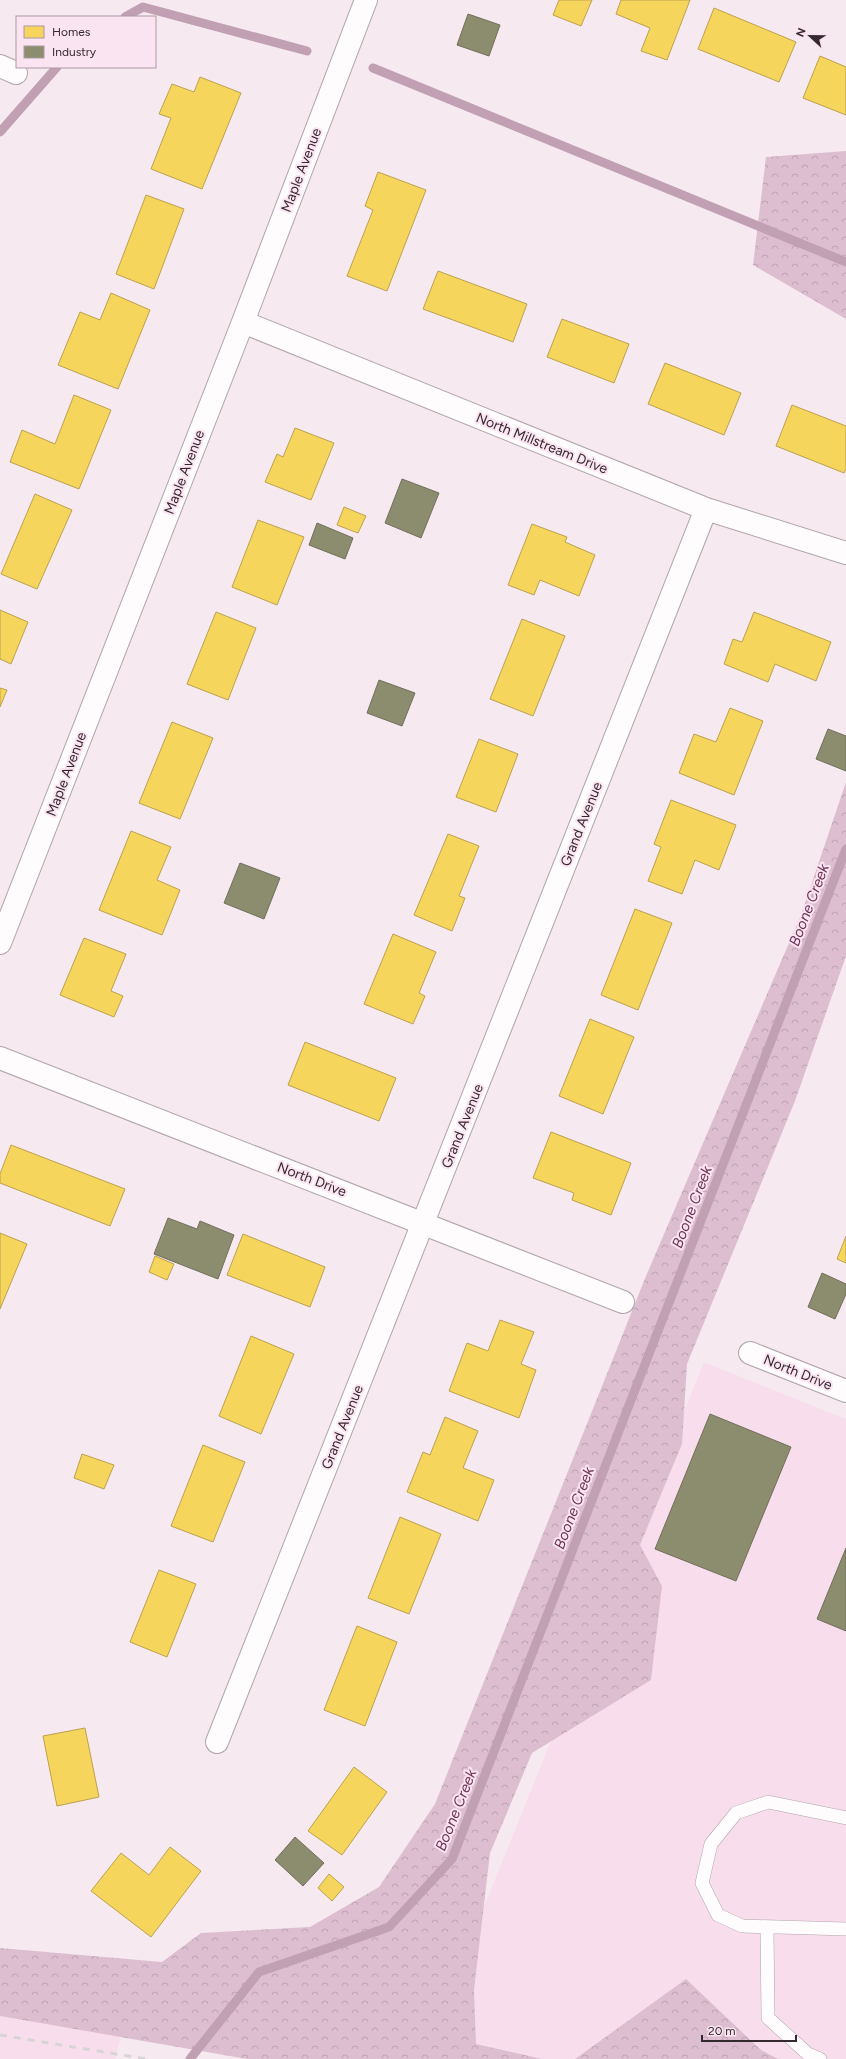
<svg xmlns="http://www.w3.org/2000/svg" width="846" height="2059" font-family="Figtree,sans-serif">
<defs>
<pattern id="forest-crowns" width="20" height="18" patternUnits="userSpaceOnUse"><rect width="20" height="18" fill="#ddbed0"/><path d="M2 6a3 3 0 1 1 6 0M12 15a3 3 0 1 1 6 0" fill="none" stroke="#bea3b3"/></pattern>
</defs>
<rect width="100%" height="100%" fill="#f6e9f0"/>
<path fill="#f8deec" d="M 704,1362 L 846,1419 L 846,2059 L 446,2059 L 424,2055 Z
M 0,1984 L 129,2006 L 115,2059 L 0,2059 Z"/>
<path fill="url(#forest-crowns)" d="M 846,151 L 846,319 L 753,265 L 766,157 Z
M 846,782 L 846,956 L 795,1101 L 687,1364 L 682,1444 L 640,1545 L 662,1586 L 651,1680 L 532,1753 L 490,1853 L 474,1990 L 476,2044 L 542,2059 L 247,2059 L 0,2016 L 0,1948 L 162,1962 L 201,1933 L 310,1927 L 379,1887 L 435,1804 L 646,1276 L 801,915 Z
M 686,1979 L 761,2050 L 778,2059 L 575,2059 Z"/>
<path fill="#f6d55c" stroke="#bca14e" d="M 559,0 L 592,0 L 581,26 L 553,15 Z
M 621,0 L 690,0 L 667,60 L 641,51 L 650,28 L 616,14 Z
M 714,8 L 796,42 L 779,82 L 698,49 Z
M 820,56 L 846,67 L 846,115 L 803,98 Z
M 200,77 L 241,93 L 202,189 L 151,169 L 171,118 L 159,114 L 172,84 L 194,92 Z
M 378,172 L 426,190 L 387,291 L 347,276 L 373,210 L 365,206 Z
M 146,195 L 184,209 L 154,289 L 116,274 Z
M 438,271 L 527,304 L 513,342 L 423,309 Z
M 111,293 L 150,310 L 118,389 L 58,365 L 80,312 L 100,320 Z
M 562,319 L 629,344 L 614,383 L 547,357 Z
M 665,363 L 741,393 L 724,435 L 648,404 Z
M 74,395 L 111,410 L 79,489 L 10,462 L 22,430 L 55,444 Z
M 792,405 L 846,426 L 846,469 L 844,473 L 776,446 Z
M 295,428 L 334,443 L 311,500 L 265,482 L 277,454 L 283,457 Z
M 35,494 L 72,510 L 37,589 L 1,574 Z
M 344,507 L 366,516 L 358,533 L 337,525 Z
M 258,520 L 304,537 L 277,605 L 232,587 Z
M 532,524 L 567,537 L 565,542 L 595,555 L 579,596 L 540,580 L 534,595 L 508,585 Z
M 0,610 L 28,622 L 11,664 L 0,659 Z
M 216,612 L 256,628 L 228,700 L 187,684 Z
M 754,612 L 831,642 L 816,681 L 775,664 L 768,682 L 724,664 L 733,639 L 742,642 Z
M 522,619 L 565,636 L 533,716 L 490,699 Z
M 0,688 L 7,690 L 0,707 Z
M 730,708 L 763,721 L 734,795 L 679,773 L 694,734 L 716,742 Z
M 172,722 L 213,738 L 180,819 L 139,803 Z
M 479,739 L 518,754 L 496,812 L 456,797 Z
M 671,800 L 736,825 L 719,870 L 695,860 L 682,894 L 648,881 L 661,847 L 654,844 Z
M 131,831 L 171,847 L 157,880 L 180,890 L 162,935 L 99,910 Z
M 448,834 L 479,846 L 459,896 L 465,898 L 452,931 L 414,915 Z
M 635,909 L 672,923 L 638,1010 L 601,995 Z
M 393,934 L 436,952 L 419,993 L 425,996 L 413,1024 L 364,1004 Z
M 84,938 L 126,954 L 111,991 L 123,996 L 114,1017 L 60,995 Z
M 590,1019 L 634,1037 L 603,1114 L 559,1096 Z
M 305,1042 L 396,1078 L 379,1121 L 288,1085 Z
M 551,1132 L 631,1163 L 611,1215 L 572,1200 L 574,1193 L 533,1178 Z
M 11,1145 L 125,1189 L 110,1226 L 0,1183 L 0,1174 Z
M 0,1233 L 27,1244 L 0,1309 Z
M 243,1234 L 325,1267 L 310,1307 L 227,1275 Z
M 846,1236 L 846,1263 L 837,1259 Z
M 155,1256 L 174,1264 L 167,1280 L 149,1272 Z
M 500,1320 L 534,1332 L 521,1364 L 536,1370 L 519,1418 L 449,1391 L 467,1343 L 488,1351 Z
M 251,1336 L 294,1354 L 261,1434 L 219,1416 Z
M 445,1417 L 478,1431 L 463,1468 L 494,1480 L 478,1521 L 407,1492 L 423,1452 L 430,1455 Z
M 203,1445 L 245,1462 L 213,1542 L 171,1526 Z
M 82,1454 L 114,1465 L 104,1489 L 74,1478 Z
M 400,1517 L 441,1534 L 409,1614 L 368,1598 Z
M 159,1570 L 196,1584 L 167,1657 L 130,1642 Z
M 357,1626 L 397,1642 L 365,1726 L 324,1710 Z
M 85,1728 L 99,1797 L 57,1806 L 43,1736 Z
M 354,1767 L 387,1792 L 342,1855 L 308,1831 Z
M 170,1847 L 201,1871 L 151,1937 L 91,1891 L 121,1853 L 149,1875 Z
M 329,1874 L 344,1887 L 332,1901 L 318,1888 Z"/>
<path fill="#8c8c6e" stroke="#726e5b" d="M 468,14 L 500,25 L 489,56 L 457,45 Z
M 402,479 L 439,493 L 421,538 L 385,523 Z
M 317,523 L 353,538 L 345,559 L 309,545 Z
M 379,680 L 415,693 L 402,726 L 367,713 Z
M 828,729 L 846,736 L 846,771 L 816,759 Z
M 240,863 L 280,878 L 264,919 L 224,903 Z
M 168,1218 L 197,1229 L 200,1221 L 234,1235 L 218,1279 L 154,1254 Z
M 822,1273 L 846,1284 L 846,1294 L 835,1319 L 808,1307 Z
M 710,1414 L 791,1447 L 736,1581 L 655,1549 Z
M 846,1548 L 846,1631 L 817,1619 Z
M 295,1837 L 324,1863 L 303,1886 L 275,1860 Z"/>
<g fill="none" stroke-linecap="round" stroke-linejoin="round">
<path stroke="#c2a0b4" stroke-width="9" d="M 125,17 L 143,7 L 307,51
M 373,68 L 846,262
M 0,132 L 57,67
M 190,2059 L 259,1972 L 389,1927 L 452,1859 L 846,849"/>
<g stroke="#b0a4ab" stroke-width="14">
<path id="lane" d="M 846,1818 L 768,1802 L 736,1813 L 711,1844 L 702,1883 L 718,1915 L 742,1926 L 846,1929
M 767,1927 L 768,2018 L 808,2054 L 820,2059"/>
</g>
<g stroke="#b0a4ab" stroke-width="24">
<path id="street" d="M 0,66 L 16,73
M 243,322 L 706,509 L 846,553
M 0,943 L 243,322 L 366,0
M 0,1058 L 623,1302
M 750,1353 L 846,1391
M 217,1742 L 706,509"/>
</g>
<use href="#lane" stroke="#fefcfd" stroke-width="13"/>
<use href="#street" stroke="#fefcfd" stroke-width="22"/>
<path stroke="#d8d4d6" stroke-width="3" stroke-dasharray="7 7" stroke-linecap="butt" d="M 0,2035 L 147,2059"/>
</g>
<g text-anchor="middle" stroke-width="4" stroke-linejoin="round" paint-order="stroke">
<g font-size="14" fill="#34292f" stroke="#fbe4f1">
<text transform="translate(301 170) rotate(-69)" y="5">Maple Avenue</text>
<text transform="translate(542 443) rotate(22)" y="5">North Millstream Drive</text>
<text transform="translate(184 472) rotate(-69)" y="5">Maple Avenue</text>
<text transform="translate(66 774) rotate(-69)" y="5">Maple Avenue</text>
<text transform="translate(581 824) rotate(-68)" y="5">Grand Avenue</text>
<text transform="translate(462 1126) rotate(-68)" y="5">Grand Avenue</text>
<text transform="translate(312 1179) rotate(21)" y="5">North Drive</text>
<text transform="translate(798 1372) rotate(22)" y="5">North Drive</text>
<text transform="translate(342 1427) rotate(-68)" y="5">Grand Avenue</text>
</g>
<g font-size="15" font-style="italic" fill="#6c3357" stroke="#fbe4f1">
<text transform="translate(809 905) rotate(-69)" y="5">Boone Creek</text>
<text transform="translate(692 1207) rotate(-69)" y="5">Boone Creek</text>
<text transform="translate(574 1508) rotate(-69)" y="5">Boone Creek</text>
<text transform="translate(456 1810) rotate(-68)" y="5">Boone Creek</text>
</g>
</g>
<rect x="16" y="16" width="140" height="52" fill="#fbe4f1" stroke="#ab99a3"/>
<rect x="24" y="26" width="20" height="12" fill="#f6d55c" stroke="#ab99a3"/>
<text x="52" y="36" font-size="12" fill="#34292f">Homes</text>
<rect x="24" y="46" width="20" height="12" fill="#8c8c6e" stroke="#ab99a3"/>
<text x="52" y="56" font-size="12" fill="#34292f">Industry</text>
<g transform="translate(810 36) rotate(292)" stroke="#fbe4f1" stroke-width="3" paint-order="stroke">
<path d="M0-3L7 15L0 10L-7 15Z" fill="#34292f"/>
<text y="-6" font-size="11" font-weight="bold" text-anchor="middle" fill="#34292f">N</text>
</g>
<path d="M702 2035v6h94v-6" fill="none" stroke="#34292f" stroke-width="2"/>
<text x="708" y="2035" font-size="12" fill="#34292f" stroke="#fbe4f1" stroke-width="3" paint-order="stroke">20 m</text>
</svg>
